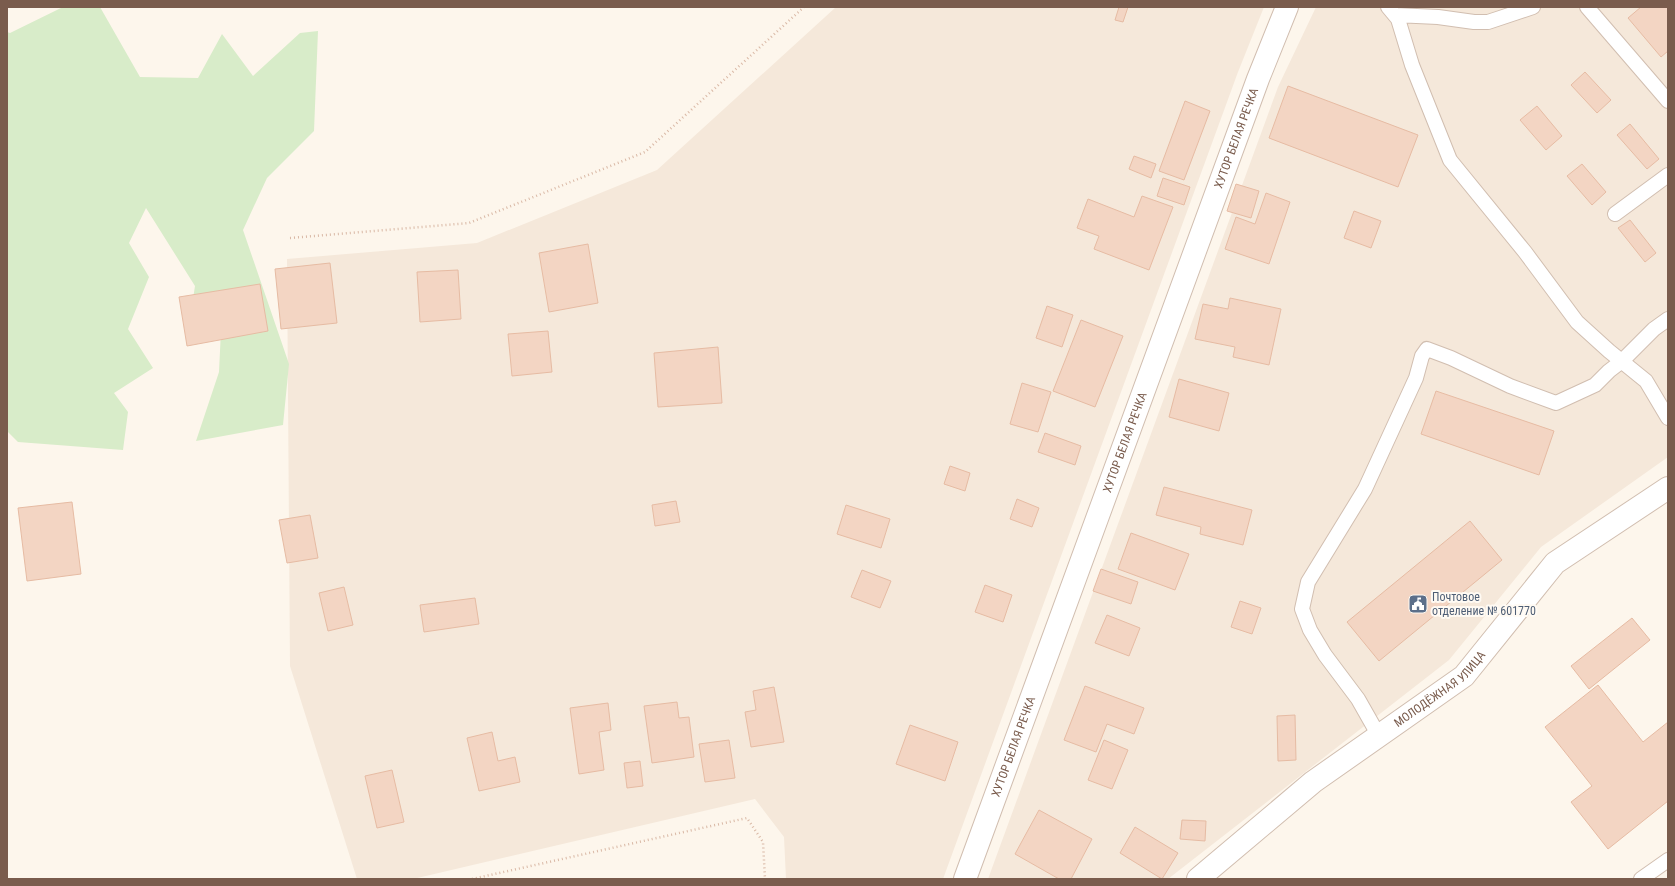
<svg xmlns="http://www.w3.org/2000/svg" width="1675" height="886" font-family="'Roboto Condensed',sans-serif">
<rect width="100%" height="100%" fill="#fdf6ec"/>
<path fill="#f5e8da" d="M 836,7 L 1264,7 L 1238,72 L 943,879 L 786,879 L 784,837 L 755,799 L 413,879 L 357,879 L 290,666 L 287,259 L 477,243 L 657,170 Z
M 1316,7 L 1668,7 L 1668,457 L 1541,547 L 1449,660 L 1168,879 L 988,879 L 1278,87 Z"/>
<path fill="#d8ecc9" d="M 63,7 L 100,7 L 140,77 L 198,78 L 222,34 L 253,76 L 300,33 L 318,31 L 314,131 L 267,178 L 243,230 L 289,364 L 283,425 L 196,441 L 219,372 L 221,330 L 189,324 L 195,286 L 146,208 L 129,243 L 149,277 L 128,329 L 153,368 L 114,393 L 128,412 L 123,450 L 18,442 L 7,431 L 7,32 L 10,33 Z"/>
<path fill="#f3d5c3" stroke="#e6bba3" d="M 1119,7 L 1128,7 L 1123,22 L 1115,20 Z
M 1641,7 L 1668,7 L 1668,51 L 1661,57 L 1628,18 Z
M 1585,72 L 1611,100 L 1597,113 L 1571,85 Z
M 1288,86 L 1418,135 L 1398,187 L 1269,138 Z
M 1185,101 L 1210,111 L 1184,180 L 1159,171 Z
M 1537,106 L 1562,136 L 1546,150 L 1520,120 Z
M 1630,124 L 1659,159 L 1647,169 L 1617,135 Z
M 1134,156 L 1156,164 L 1151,178 L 1129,169 Z
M 1582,164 L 1606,192 L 1592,205 L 1567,176 Z
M 1163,178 L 1190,187 L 1184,205 L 1157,196 Z
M 1236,184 L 1259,191 L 1251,218 L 1227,211 Z
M 1266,193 L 1290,202 L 1269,264 L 1225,249 L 1236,217 L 1255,224 Z
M 1142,196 L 1173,207 L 1149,270 L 1094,249 L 1099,236 L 1077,228 L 1088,199 L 1134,217 Z
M 1354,211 L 1381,221 L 1371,248 L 1344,238 Z
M 1630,220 L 1656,253 L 1645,262 L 1618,228 Z
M 588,244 L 598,303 L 549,312 L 539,253 Z
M 330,263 L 337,323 L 281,329 L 275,269 Z
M 458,270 L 461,319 L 420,322 L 417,272 Z
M 260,284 L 268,331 L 187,346 L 179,297 Z
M 1230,298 L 1281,309 L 1269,365 L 1233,357 L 1235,347 L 1195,339 L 1203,304 L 1228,309 Z
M 1047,306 L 1073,315 L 1062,347 L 1036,338 Z
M 1081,320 L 1123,336 L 1095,407 L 1053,391 Z
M 548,331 L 552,372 L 512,376 L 508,334 Z
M 718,347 L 722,403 L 658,407 L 654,353 Z
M 1179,379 L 1229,393 L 1219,431 L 1169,417 Z
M 1022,383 L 1051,392 L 1038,432 L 1010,424 Z
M 1436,391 L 1554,431 L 1539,475 L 1421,434 Z
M 1045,433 L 1081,446 L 1075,465 L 1038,452 Z
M 950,466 L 970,473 L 965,491 L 944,484 Z
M 1164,487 L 1252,510 L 1243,545 L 1200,534 L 1201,527 L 1156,515 Z
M 1017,499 L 1039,508 L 1032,527 L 1010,519 Z
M 676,501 L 680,522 L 655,526 L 652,505 Z
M 72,502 L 81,574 L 27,581 L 18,508 Z
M 846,505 L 890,519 L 881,548 L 837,534 Z
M 310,515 L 318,558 L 287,563 L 279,520 Z
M 1470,521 L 1502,560 L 1379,661 L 1347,622 Z
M 1131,533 L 1189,554 L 1175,590 L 1118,569 Z
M 1101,569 L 1138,582 L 1131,604 L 1093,591 Z
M 862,570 L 891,581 L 880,608 L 851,597 Z
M 985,585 L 1012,595 L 1003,622 L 975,612 Z
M 344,587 L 353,625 L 328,631 L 319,593 Z
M 475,598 L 479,624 L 424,632 L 420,605 Z
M 1240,601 L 1261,608 L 1252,634 L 1231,627 Z
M 1107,615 L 1140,628 L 1129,656 L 1095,643 Z
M 1632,618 L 1650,640 L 1589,689 L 1571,666 Z
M 1598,685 L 1643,742 L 1668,722 L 1668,801 L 1608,849 L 1571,802 L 1592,786 L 1545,727 Z
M 1085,686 L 1144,708 L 1134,734 L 1107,724 L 1096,752 L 1064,740 Z
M 774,687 L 784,742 L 751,747 L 745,712 L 756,710 L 753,691 Z
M 677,702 L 679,718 L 689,717 L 694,757 L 652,763 L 644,706 Z
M 608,703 L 611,730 L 599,732 L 604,770 L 579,774 L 570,708 Z
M 1295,715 L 1296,760 L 1278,761 L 1277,716 Z
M 910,725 L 958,742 L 945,781 L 896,764 Z
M 492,732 L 498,761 L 515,757 L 520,782 L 479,791 L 467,738 Z
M 729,740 L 735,778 L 705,782 L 699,744 Z
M 1104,740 L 1128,750 L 1112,789 L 1088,780 Z
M 640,761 L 643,786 L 627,788 L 624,763 Z
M 392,770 L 404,822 L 377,828 L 365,776 Z
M 1039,810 L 1092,839 L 1071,879 L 1059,879 L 1015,854 Z
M 1182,820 L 1206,821 L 1205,841 L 1180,839 Z
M 1135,827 L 1178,853 L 1162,879 L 1120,853 Z"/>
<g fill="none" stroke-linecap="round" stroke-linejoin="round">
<g stroke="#d1beb0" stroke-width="16">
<path id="lane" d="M 1388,7 L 1398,19 L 1412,65 L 1450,160 L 1525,252 L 1577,322 L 1609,351 L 1646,381 L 1668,418
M 1587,7 L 1668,101
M 1395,15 L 1438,17 L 1474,22 L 1488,22 L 1533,7
M 1615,214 L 1668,175
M 1379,736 L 1358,699 L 1325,655 L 1310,630 L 1302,609 L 1308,582 L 1365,489 L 1416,378 L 1422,356 L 1427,349 L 1451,358 L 1510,386 L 1556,403 L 1595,385 L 1609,371 L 1622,361 L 1654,329 L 1668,319
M 1641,879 L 1668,860"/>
</g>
<g stroke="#d1beb0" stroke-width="24">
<g id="street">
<path id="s1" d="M 965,879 L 1258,79 L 1287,7"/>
<path id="s2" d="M 1198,879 L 1313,782 L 1464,676 L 1555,563 L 1668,488"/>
</g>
</g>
<path stroke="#d9b8a5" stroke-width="2.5" stroke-dasharray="1 3" stroke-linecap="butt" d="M 290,238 L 469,223 L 645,152 L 804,7
M 472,879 L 747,818 L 763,842 L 765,879"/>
<use href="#lane" stroke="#fff" stroke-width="14"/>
<use href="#street" stroke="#fff" stroke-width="22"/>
</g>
<defs>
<g id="civic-square" transform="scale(1)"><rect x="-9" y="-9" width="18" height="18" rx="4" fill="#5c6f8a" stroke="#fffaf3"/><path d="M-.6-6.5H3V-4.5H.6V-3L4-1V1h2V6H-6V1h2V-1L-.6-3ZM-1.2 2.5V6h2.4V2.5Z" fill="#fff"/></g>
</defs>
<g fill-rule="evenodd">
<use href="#civic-square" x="1418" y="604"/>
</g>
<g text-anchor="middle" stroke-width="4" stroke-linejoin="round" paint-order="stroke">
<g font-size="12" fill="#7a5c4d" stroke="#fffaf3">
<text dy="4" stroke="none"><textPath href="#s1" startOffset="789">ХУТОР БЕЛАЯ РЕЧКА</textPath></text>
<text dy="4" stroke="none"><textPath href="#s1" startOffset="465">ХУТОР БЕЛАЯ РЕЧКА</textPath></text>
<text dy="4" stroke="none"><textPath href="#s2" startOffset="308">МОЛОДЁЖНАЯ УЛИЦА</textPath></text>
<text dy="4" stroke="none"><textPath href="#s1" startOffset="141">ХУТОР БЕЛАЯ РЕЧКА</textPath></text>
</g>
<g font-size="12" fill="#4e5e75" stroke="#fffaf3" text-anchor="start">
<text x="1432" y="601">Почтовое<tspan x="1432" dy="14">отделение № 601770</tspan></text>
</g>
</g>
<rect width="1675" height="886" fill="none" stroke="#7a5c4d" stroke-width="16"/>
</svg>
